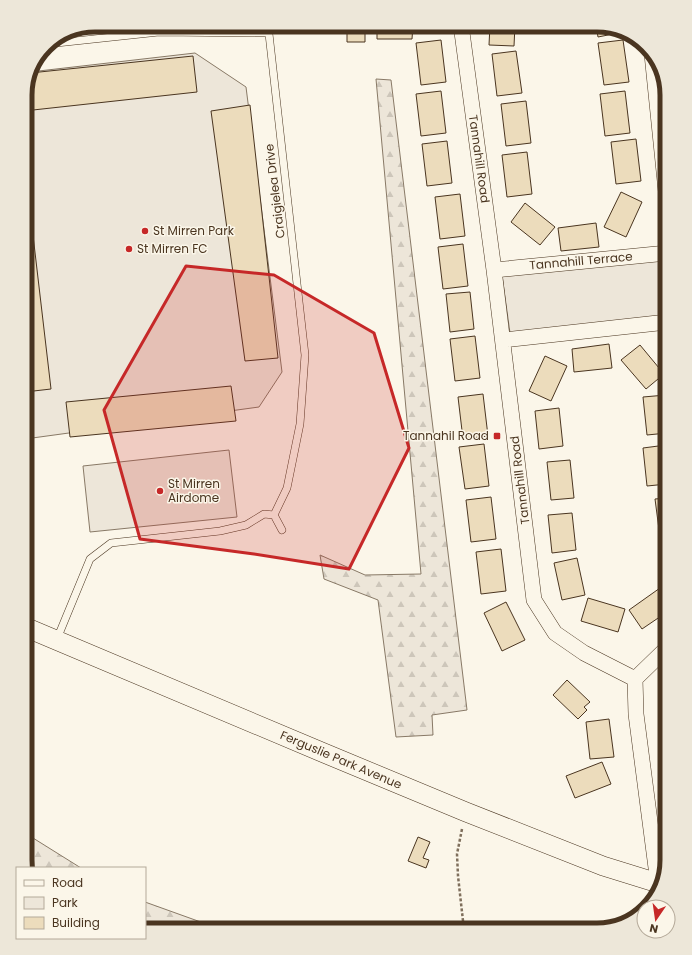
<svg xmlns="http://www.w3.org/2000/svg" width="692" height="955" font-family="Poppins,sans-serif">
<defs>
<pattern id="forest-firs" width="22" height="20" patternUnits="userSpaceOnUse"><rect width="22" height="20" fill="#ede6d9"/><path d="M5 1l3.5 6h-7zM16 11l3.5 6h-7z" fill="#cdc6ba"/></pattern>
</defs>
<rect width="100%" height="100%" fill="#fbf6e9"/>
<path fill="url(#forest-firs)" stroke="#887966" d="M 376,79 L 391,80 L 467,710 L 432,715 L 433,735 L 396,737 L 378,600 L 324,579 L 320,555 L 365,575 L 421,574 Z
M 25,833 L 81,868 L 27,868 L 25,860 Z
M 145,902 L 223,930 L 145,930 Z"/>
<path fill="#ede6d9" stroke="#887966" d="M 195,53 L 246,87 L 282,372 L 259,407 L 25,439 L 25,90 L 30,72 Z
M 666,259 L 667,315 L 510,333 L 502,275 Z
M 229,450 L 237,517 L 90,532 L 83,466 Z"/>
<path fill="#ecdcbc" stroke="#4a3520" d="M 347,25 L 365,25 L 365,42 L 347,42 Z
M 377,25 L 413,25 L 412,39 L 377,39 Z
M 490,25 L 515,25 L 514,46 L 489,45 Z
M 596,25 L 602,25 L 623,32 L 598,37 Z
M 441,40 L 446,82 L 421,85 L 416,43 Z
M 623,40 L 629,82 L 604,85 L 598,43 Z
M 516,51 L 522,93 L 497,96 L 492,54 Z
M 193,56 L 197,92 L 33,110 L 28,78 L 30,73 Z
M 441,91 L 446,133 L 421,136 L 416,94 Z
M 625,91 L 630,133 L 605,136 L 600,94 Z
M 526,101 L 531,143 L 506,146 L 501,104 Z
M 250,105 L 278,358 L 245,361 L 211,111 Z
M 636,139 L 641,181 L 616,184 L 611,142 Z
M 447,141 L 452,183 L 427,186 L 422,144 Z
M 527,152 L 532,194 L 507,197 L 502,155 Z
M 25,167 L 51,389 L 25,392 Z
M 621,192 L 642,202 L 626,237 L 604,227 Z
M 460,194 L 465,236 L 440,239 L 435,197 Z
M 525,203 L 555,227 L 540,245 L 511,222 Z
M 596,223 L 599,247 L 561,251 L 558,228 Z
M 463,244 L 468,286 L 443,289 L 438,247 Z
M 470,292 L 474,329 L 450,332 L 446,294 Z
M 475,336 L 480,378 L 455,381 L 450,339 Z
M 609,344 L 612,368 L 574,372 L 572,349 Z
M 640,345 L 664,374 L 646,389 L 621,360 Z
M 545,356 L 567,366 L 551,401 L 529,391 Z
M 231,386 L 236,421 L 70,437 L 66,402 Z
M 483,394 L 488,436 L 463,439 L 458,397 Z
M 666,395 L 667,433 L 647,435 L 643,397 Z
M 559,408 L 563,446 L 539,449 L 535,411 Z
M 484,444 L 489,486 L 465,489 L 459,447 Z
M 666,445 L 667,484 L 647,486 L 643,448 Z
M 570,460 L 574,498 L 551,500 L 547,462 Z
M 491,497 L 496,539 L 471,542 L 466,500 Z
M 667,498 L 667,536 L 660,537 L 655,499 Z
M 572,513 L 576,550 L 552,553 L 548,515 Z
M 660,546 L 667,546 L 667,584 L 660,584 Z
M 501,549 L 506,591 L 481,594 L 476,552 Z
M 577,558 L 585,595 L 562,600 L 554,563 Z
M 660,588 L 667,599 L 667,612 L 642,629 L 629,610 Z
M 588,598 L 625,609 L 618,632 L 581,621 Z
M 506,602 L 525,640 L 502,651 L 484,613 Z
M 567,680 L 590,702 L 584,707 L 587,710 L 578,719 L 553,695 Z
M 609,719 L 614,757 L 590,759 L 586,722 Z
M 602,762 L 611,784 L 575,798 L 566,776 Z
M 418,837 L 430,842 L 423,858 L 429,860 L 426,868 L 408,861 Z"/>
<g fill="none" stroke-linecap="round" stroke-linejoin="round">
<g stroke="#4a3520" stroke-width="8">
<path id="service" d="M 47,44 L 159,32 L 268,33
M 274,515 L 282,530
M 57,639 L 90,559 L 111,543 L 220,531 L 246,525 L 264,514 L 274,515 L 287,488 L 300,424 L 305,355 L 268,25"/>
</g>
<g stroke="#4a3520" stroke-width="16">
<path id="minor" d="M 461,25 L 494,270 L 534,600 L 555,633 L 584,653 L 635,679
M 652,54 L 667,201
M 494,270 L 667,253
M 503,340 L 667,322
M 635,679 L 636,714 L 658,883
M 635,679 L 667,648"/>
</g>
<g stroke="#4a3520" stroke-width="20">
<path id="tertiary" d="M 25,627 L 324,753 L 466,812 L 603,866 L 661,884"/>
</g>
<path stroke="#7f6f5c" stroke-width="2.5" stroke-dasharray="3 2" stroke-linecap="butt" d="M 462,829 L 457,854 L 458,876 L 464,930"/>
<use href="#service" stroke="#fbf6e9" stroke-width="7"/>
<use href="#minor" stroke="#fbf6e9" stroke-width="15"/>
<use href="#tertiary" stroke="#fbf6e9" stroke-width="19"/>
</g>
<path fill="#c62828" fill-opacity="0.2" stroke="#c62828" stroke-width="3" stroke-linejoin="round" d="M 186,266 L 274,275 L 374,333 L 409,448 L 349,569 L 254,554 L 140,539 L 104,410 Z"/>
<g fill="#c62828" stroke="#fbf6e9" stroke-width="1.5">
<circle cx="145" cy="231" r="4"/>
<circle cx="129" cy="249" r="4"/>
<rect x="493" y="432" width="8" height="8" rx="2"/>
<circle cx="160" cy="491" r="4"/>
</g>
<g text-anchor="middle" stroke-width="3" stroke-linejoin="round" paint-order="stroke">
<g font-size="12" fill="#4a3520" stroke="#fbf6e9">
<text transform="translate(479 159) rotate(82)" y="4">Tannahill Road</text>
<text transform="translate(275 191) rotate(-97)" y="4">Craigielea Drive</text>
<text transform="translate(581 261) rotate(-5)" y="4">Tannahill Terrace</text>
<text transform="translate(520 480) rotate(-97)" y="4">Tannahill Road</text>
<text transform="translate(341 760) rotate(23)" y="4">Ferguslie Park Avenue</text>
</g>
<g font-size="12" fill="#4a3520" stroke="#fbf6e9" text-anchor="start">
<text x="153" y="235">St Mirren Park</text>
<text x="137" y="253">St Mirren FC</text>
<text x="489" y="440" text-anchor="end">Tannahil Road</text>
<text x="168" y="488">St Mirren<tspan x="168" dy="14">Airdome</tspan></text>
</g>
</g>
<path d="M0 0H692V955H0ZM95 32H597A63 63 0 0 1 660 95V860A63 63 0 0 1 597 923H95A63 63 0 0 1 32 860V95A63 63 0 0 1 95 32Z" fill="#ede7d9" fill-rule="evenodd"/>
<path fill="none" stroke="#4a3520" stroke-width="5" d="M95 32H597A63 63 0 0 1 660 95V860A63 63 0 0 1 597 923H95A63 63 0 0 1 32 860V95A63 63 0 0 1 95 32Z"/>
<rect x="16" y="867" width="130" height="72" fill="#fbf6e9" stroke="#b4a999"/>
<rect x="24" y="880" width="20" height="6" fill="#fbf6e9" stroke="#b4a999"/>
<text x="52" y="887" font-size="12" fill="#4a3520">Road</text>
<rect x="24" y="897" width="20" height="12" fill="#ede6d9" stroke="#b4a999"/>
<text x="52" y="907" font-size="12" fill="#4a3520">Park</text>
<rect x="24" y="917" width="20" height="12" fill="#ecdcbc" stroke="#b4a999"/>
<text x="52" y="927" font-size="12" fill="#4a3520">Building</text>
<g transform="translate(656 919) rotate(193)"><circle r="19" fill="#fbf6e9" stroke="#b4a999"/>
<path d="M0-3L7 15L0 10L-7 15Z" fill="#c62828"/>
<text y="-6" font-size="11" font-weight="bold" text-anchor="middle" fill="#4a3520">N</text>
</g>
</svg>
